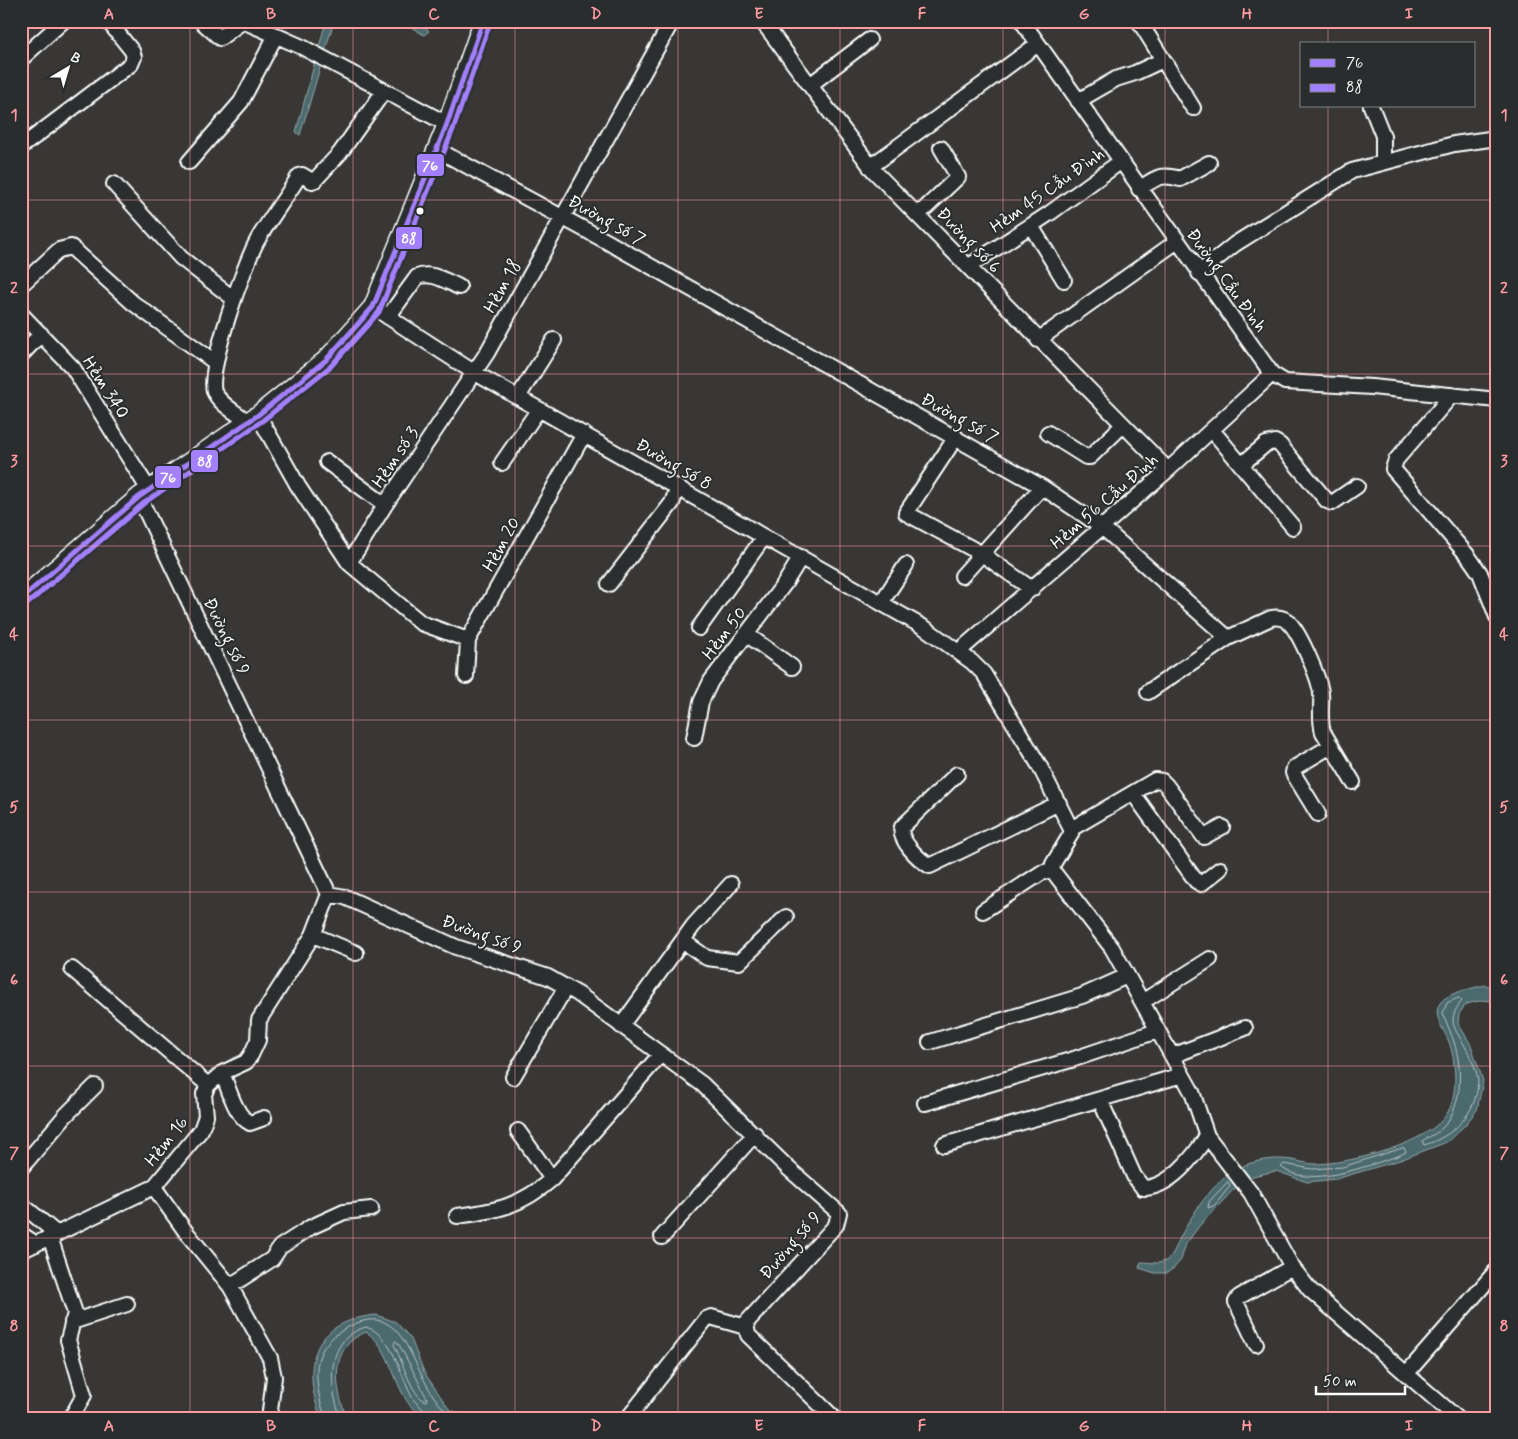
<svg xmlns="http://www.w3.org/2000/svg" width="1518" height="1439" font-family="Mynerve,sans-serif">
<rect width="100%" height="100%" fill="#383736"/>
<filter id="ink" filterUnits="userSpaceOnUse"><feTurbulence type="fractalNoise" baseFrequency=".02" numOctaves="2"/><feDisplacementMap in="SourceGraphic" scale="10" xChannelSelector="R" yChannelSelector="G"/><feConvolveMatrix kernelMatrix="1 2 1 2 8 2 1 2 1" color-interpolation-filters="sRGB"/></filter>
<g filter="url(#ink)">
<path fill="#4c6a6e" stroke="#94a6a8" d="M 326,21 L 334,21 L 300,135 L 296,132 Z
M 401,21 L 416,21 L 429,31 L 424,35 Z
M 1485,985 L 1497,988 L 1497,1002 L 1484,1000 L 1466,1004 L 1459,1014 L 1458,1023 L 1471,1045 L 1483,1081 L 1477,1110 L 1465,1125 L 1447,1142 L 1400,1160 L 1336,1179 L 1307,1182 L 1276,1171 L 1253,1176 L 1234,1189 L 1200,1225 L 1186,1244 L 1181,1260 L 1174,1268 L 1167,1273 L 1155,1273 L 1139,1268 L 1141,1262 C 1150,1262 1159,1265 1167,1260 C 1175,1254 1177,1242 1182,1234 C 1197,1206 1220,1172 1251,1163 C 1265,1159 1277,1158 1292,1160 C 1299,1161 1307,1164 1314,1164 C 1348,1164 1431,1144 1448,1112 C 1458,1094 1456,1061 1449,1042 C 1445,1032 1434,1017 1438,1007 C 1443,992 1472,989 1485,985 Z
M 376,1315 L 396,1322 L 411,1339 L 424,1372 L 449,1409 L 469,1418 C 458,1418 434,1421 425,1417 C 394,1405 396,1350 366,1332 C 329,1346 334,1387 347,1418 L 321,1418 C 300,1363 314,1321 376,1315 Z"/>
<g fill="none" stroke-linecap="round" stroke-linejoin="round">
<path stroke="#b7c3c5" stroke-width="1" d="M 1459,998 L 1462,1001 C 1456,1008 1453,1013 1453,1022 C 1454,1031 1463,1041 1467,1050 C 1471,1059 1478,1072 1478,1082 C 1477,1114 1452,1137 1424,1145 L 1422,1141 C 1428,1137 1434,1135 1439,1131 C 1463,1111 1463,1070 1454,1042 C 1451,1032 1446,1023 1443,1013 L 1447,1003 Z
M 1404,1148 L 1406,1152 L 1398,1156 C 1368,1165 1309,1190 1281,1167 L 1284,1164 L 1312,1169 L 1342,1167 Z
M 1228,1182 L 1230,1186 L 1215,1205 L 1208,1208 L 1209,1202 Z
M 396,1341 C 400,1343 421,1388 427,1398 L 426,1401 C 411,1397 402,1358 394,1345 Z
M 325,1418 C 324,1411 321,1406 320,1400 C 314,1369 314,1348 343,1330 C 415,1286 409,1397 457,1418
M 341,1418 C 328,1386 325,1338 366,1327 C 393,1335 400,1375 412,1397 C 416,1405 427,1409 428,1418"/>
<g stroke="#fff" stroke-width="18">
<path id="minor" d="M 201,21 L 220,38 L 243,21
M 243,21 L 302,47 L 447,124
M 762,21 L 874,171 L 1168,470
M 1022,21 L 1272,374 L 1285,382 L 1372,387 L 1497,400
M 1139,21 L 1193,108
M 21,59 L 63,21
M 810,85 L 869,40
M 1078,101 L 1116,79 L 1135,73 L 1163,60
M 1371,106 L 1383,136 L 1383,161
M 21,147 L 131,64 L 134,57 L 132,51 L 108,21
M 436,149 L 606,241 L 1042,487 L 1102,527 L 1228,638 L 1271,618 C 1276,617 1281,617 1286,620 C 1298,627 1319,678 1321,693 C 1322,706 1319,720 1323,732 L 1353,782
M 189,162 L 241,102 L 276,35
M 870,167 L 1038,44
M 114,184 L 181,258 L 234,299
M 1139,189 C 1156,178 1160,173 1180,179 L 1209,163
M 918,215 L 958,177 L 941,148
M 1031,226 L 1064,280
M 969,266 L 1050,213 L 1120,162
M 1199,273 L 1235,244 L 1352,171 L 1454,144 L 1497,138
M 21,285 L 59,250 L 71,247 L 133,303 L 216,363
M 373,307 L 475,373 L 925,628 L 972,662 L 984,674 L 1039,765 L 1071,829 L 1071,834 L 1053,864 L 1052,870 L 1112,948 L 1192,1092 L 1207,1136 L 1251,1193 L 1292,1267 L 1310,1290 L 1457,1418
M 21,314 L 73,368 L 149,490
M 388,317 L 417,277 C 431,271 446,281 459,287
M 1038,340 L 1176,242
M 21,355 L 41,334
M 1452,395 L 1396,460 L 1393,469 L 1468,556 L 1480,573 L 1497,617
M 518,397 L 554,340
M 258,415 L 298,486 L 349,563 L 421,623 L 468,640
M 248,422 C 237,413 219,404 214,391 C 207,369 245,263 257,241 C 270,218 286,198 299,176 L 302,175 L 312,181 L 315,180 L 340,153 L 384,91
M 1212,430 L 1293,527
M 1048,433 L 1086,457 L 1090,457 L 1123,425
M 956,437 L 906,513 L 982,554 L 1032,589
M 327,462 L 385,505
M 502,463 L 539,409
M 1241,465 L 1266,444 L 1275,442 L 1280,445 L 1327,501 L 1332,503 L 1357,486
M 139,497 L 329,894
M 349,563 L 385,505 L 487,353 L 672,21
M 962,576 L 1042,487
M 609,584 L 672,503 L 677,489
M 881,603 L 906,565
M 699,628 L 764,537
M 746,634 L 792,667
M 958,652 L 1168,470 L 1272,374
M 466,676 L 468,640 L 584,434
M 1148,692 L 1228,638
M 694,738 L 701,702 L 711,681 L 785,583 L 801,557
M 957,774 L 902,827 C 898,840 919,860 930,866 L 1059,803
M 1133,793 L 1196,881 L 1201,884 L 1220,869
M 1318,814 L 1293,773 L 1294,768 L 1331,746
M 1071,829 L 1155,780 L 1162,781 L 1166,785 L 1204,837 L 1222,827
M 329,894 L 345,897 L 456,947 L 548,977 L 578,994 L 702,1084 L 789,1169 L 839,1213 L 836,1225 L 746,1323 L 742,1326 L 711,1317 L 706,1319 L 628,1418
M 983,911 L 1041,873 L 1052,870
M 313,935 L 356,953
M 683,941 L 707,958 L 739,962 L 786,917
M 72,969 L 208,1085
M 1142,1002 L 1210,959
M 621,1026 L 693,926 L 731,884
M 930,1042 L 1082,996 L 1127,976
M 1172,1056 L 1245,1028
M 222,1073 C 229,1088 235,1116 250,1123 L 264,1118
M 513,1077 L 566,987
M 1100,1100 L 1134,1176 L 1143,1188 C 1170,1188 1195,1155 1207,1136
M 925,1103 L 1074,1059 L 1157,1031
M 518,1131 L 552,1179
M 944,1145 L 1182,1075
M 21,1168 L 65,1116 L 95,1086
M 154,1187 L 186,1232 L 230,1286 L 272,1259 L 280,1247 L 311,1227 L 344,1212 L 371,1209
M 21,1204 L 57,1234
M 457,1216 C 497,1211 521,1206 552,1179 L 661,1054
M 21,1234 L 36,1244
M 50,1237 L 75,1313 L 68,1340 L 84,1395 L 71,1418
M 662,1237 L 755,1134
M 21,1251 L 154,1187 L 201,1130 L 206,1116 L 204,1094 L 208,1085 L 222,1073 L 246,1062 L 251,1055 L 258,1040 L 259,1020 L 313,935 L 329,894
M 230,1286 L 270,1358 L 274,1377 L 270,1411
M 72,1322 L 127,1304
M 746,1323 L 748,1335 L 834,1418
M 1256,1344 L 1236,1302 L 1239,1297 L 1292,1267
M 1407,1373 L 1497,1270"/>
</g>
<g stroke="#fff" stroke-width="21">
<path id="tertiary" d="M 21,599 L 139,497 L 258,415 L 326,360 L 373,307 L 447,124 L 483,21"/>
</g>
<use href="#minor" stroke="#2a2d2e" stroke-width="14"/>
<use href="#tertiary" stroke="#2a2d2e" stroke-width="18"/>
<g stroke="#2a2d2e" stroke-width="9">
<path id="bus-1" d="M 21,599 L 139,497 L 258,415 L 326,360 L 373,307 L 447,124 L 483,21"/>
</g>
<g stroke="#2a2d2e" stroke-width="9">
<path id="bus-2" d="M 26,605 L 144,503 L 262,421 L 331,366 L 379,312 L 454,127 L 490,23"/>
</g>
<use href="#bus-1" stroke="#a380ff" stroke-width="5"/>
<use href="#bus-2" stroke="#a380ff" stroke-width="5"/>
</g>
</g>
<path fill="none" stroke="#ff9aa2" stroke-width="1" stroke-opacity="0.55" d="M 190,21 L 190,1418M 353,21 L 353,1418M 515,21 L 515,1418M 678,21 L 678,1418M 840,21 L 840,1418M 1003,21 L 1003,1418M 1165,21 L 1165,1418M 1328,21 L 1328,44M 1328,106 L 1328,1418M 21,200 L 1497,200M 21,374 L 1497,374M 21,546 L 1497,546M 21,720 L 1497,720M 21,892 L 1497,892M 21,1066 L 1497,1066M 21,1238 L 1497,1238"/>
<circle fill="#fff" stroke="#2a2d2e" stroke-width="2" cx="420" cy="211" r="4.5"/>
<g text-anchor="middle" stroke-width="4" stroke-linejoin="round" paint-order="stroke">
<g font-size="18" fill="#fff" stroke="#2a2d2e">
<text transform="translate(1047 190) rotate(-35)" y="6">Hẻm 45 Cẫu Đình</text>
<text transform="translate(607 220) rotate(29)" y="6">Đường số 7</text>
<text transform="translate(969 240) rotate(46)" y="6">Đường số 6</text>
<text transform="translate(1227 280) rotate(54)" y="6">Đường Cầu Đình</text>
<text transform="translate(502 286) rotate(-61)" y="6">Hẻm 18</text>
<text transform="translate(106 387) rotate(57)" y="6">Hẻm 340</text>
<text transform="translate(960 418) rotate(29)" y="6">Đường số 7</text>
<text transform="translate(395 457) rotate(-56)" y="6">Hẻm số 3</text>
<text transform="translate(674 464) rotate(30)" y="6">Đường số 8</text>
<text transform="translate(1104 501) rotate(-41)" y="6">Hẻm 56 Cẫu Đình</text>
<text transform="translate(501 544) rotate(-61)" y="6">Hẻm 20</text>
<text transform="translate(724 633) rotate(-53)" y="6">Hẻm 50</text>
<text transform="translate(227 636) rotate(64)" y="6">Đường số 9</text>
<text transform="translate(482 934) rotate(20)" y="6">Đường số 9</text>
<text transform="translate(166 1141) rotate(-52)" y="6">Hẻm 16</text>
<text transform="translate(790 1245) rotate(-49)" y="6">Đường số 9</text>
</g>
</g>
<g stroke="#2a2d2e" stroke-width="2">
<rect x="416" y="153" width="29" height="24" rx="5" fill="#a380ff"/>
<rect x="395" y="226" width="28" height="24" rx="5" fill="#a380ff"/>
<rect x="190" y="449" width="29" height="24" rx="5" fill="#a380ff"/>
<rect x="154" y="465" width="28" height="24" rx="5" fill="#a380ff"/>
</g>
<g font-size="14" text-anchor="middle" font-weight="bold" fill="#fff">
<text x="430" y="170">76</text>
<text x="409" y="243">88</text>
<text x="205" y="466">88</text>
<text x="168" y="482">76</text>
</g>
<rect width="1518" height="1439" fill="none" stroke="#2a2d2e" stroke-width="55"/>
<rect x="1300" y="42" width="175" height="65" fill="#2a2d2e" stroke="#7f8182"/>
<rect x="1310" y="59" width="25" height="8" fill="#a380ff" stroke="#7f8182"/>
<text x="1346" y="68" font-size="15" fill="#ffffff">76</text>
<rect x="1310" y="84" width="25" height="8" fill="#a380ff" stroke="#7f8182"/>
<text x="1346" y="92" font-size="15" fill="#ffffff">88</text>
<g transform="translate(68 68) rotate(38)" stroke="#2a2d2e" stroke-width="4" paint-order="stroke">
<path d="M0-4L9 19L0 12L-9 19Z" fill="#ffffff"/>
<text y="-8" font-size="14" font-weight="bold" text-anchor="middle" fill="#ffffff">B</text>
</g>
<path d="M1316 1386v8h89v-8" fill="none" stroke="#ffffff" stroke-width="2.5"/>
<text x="1323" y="1386" font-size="15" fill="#ffffff" stroke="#2a2d2e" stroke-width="4" paint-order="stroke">50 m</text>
<rect x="28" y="28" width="1462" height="1384" fill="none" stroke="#ff9aa2" stroke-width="2"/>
<g font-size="16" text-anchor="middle" font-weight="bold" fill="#ff9aa2">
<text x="109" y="19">A</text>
<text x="271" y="19">B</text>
<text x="434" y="19">C</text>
<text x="596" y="19">D</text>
<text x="759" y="19">E</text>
<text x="922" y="19">F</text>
<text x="1084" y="19">G</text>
<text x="1247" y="19">H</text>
<text x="1409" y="19">I</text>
<text x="14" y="120">1</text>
<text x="1504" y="120">1</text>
<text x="14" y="293">2</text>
<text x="1504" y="293">2</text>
<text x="14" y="466">3</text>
<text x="1504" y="466">3</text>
<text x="14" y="639">4</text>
<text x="1504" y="639">4</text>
<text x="14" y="812">5</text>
<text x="1504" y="812">5</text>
<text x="14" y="985">6</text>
<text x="1504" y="985">6</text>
<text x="14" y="1158">7</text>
<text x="1504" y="1158">7</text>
<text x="14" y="1331">8</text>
<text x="1504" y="1331">8</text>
<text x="109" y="1431">A</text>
<text x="271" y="1431">B</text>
<text x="434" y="1431">C</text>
<text x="596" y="1431">D</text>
<text x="759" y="1431">E</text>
<text x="922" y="1431">F</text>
<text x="1084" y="1431">G</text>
<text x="1247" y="1431">H</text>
<text x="1409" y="1431">I</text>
</g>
</svg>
